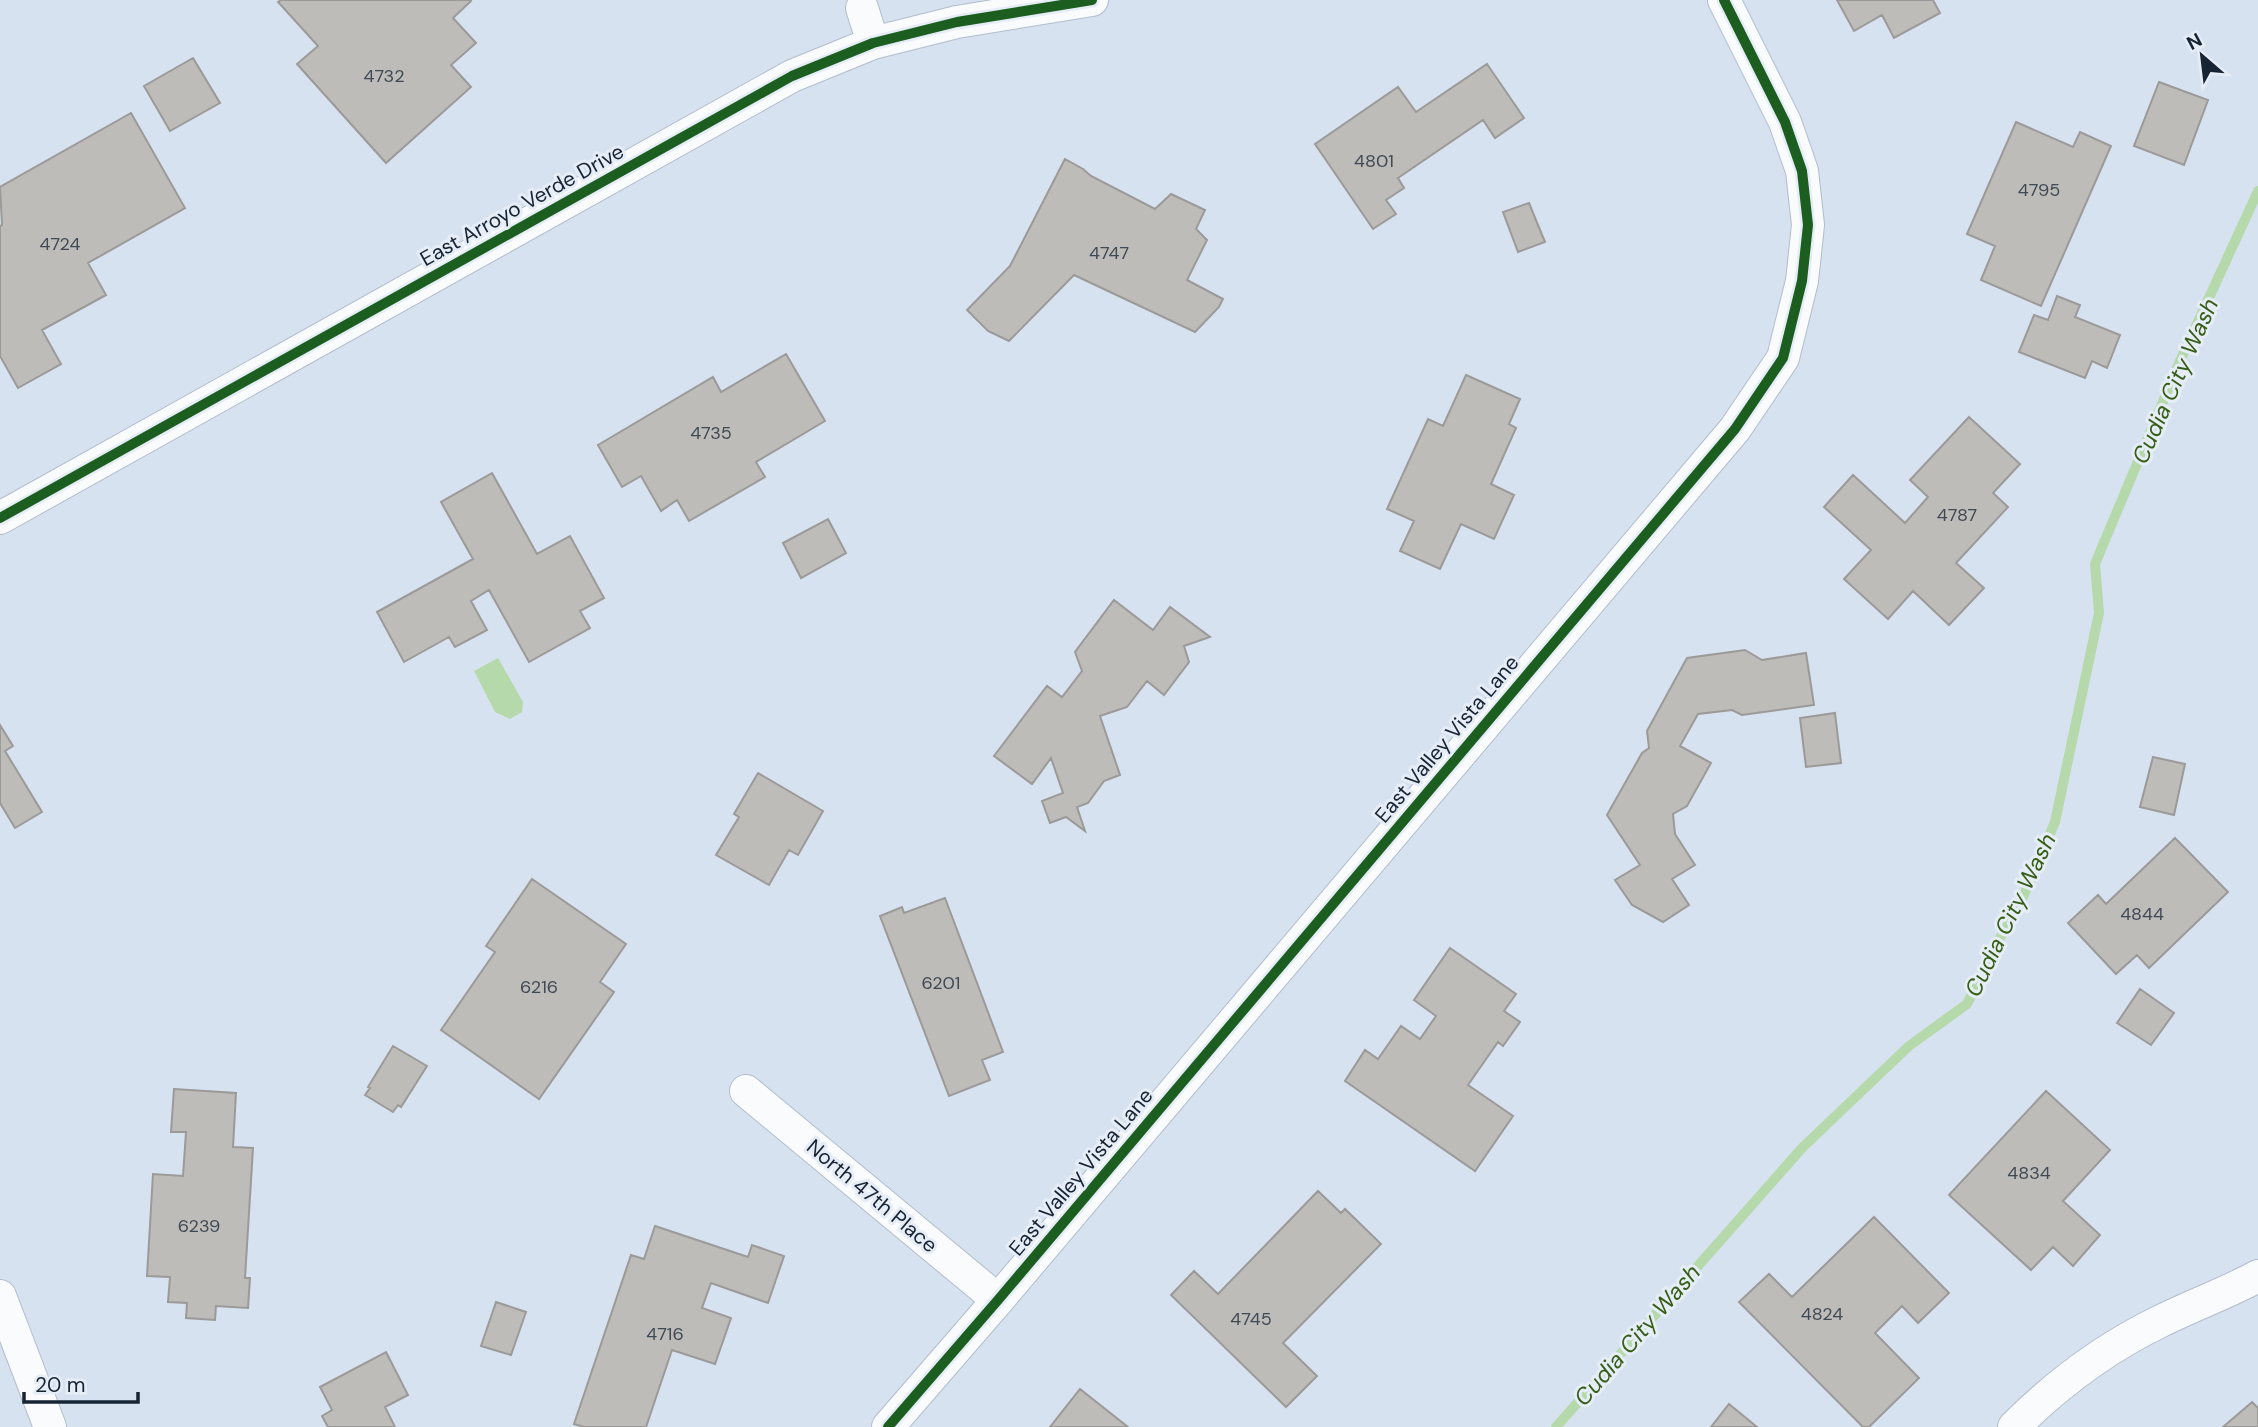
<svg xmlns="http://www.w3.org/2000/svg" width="2258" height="1427" font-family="'DM Sans',sans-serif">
<rect width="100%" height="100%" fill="#d7e2f1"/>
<path fill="#b5d9ab" d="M 498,658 L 523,702 L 522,712 L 510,719 L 495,712 L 474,671 Z"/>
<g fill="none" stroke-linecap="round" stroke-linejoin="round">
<path stroke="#b5d9ab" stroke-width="10" d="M 1556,1427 L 1802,1148 L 1909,1046 L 1967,1004 L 1994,948 L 2020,904 L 2055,822 L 2099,613 L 2095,564 L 2180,361 L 2258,191"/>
</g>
<path fill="#bdbcb9" stroke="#9b9a98" stroke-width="2" d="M 281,0 L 470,0 L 471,1 L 453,18 L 476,43 L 451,65 L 471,87 L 386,163 L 297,64 L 318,46 L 278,2 Z
M 1837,0 L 1933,0 L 1940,13 L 1894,38 L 1882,15 L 1854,31 Z
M 193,58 L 220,103 L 170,131 L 144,86 Z
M 1487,64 L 1524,118 L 1495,138 L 1483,120 L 1398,178 L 1404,188 L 1386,200 L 1396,214 L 1373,229 L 1315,144 L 1398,87 L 1416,112 Z
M 2159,82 L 2208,100 L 2184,165 L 2134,146 Z
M 131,113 L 185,208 L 88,263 L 106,295 L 42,330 L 61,364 L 18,388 L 0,356 L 0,226 L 2,225 L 0,187 Z
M 2016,122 L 2073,147 L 2080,132 L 2111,146 L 2041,306 L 1981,280 L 1995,246 L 1967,234 Z
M 1065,159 L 1083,169 L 1091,176 L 1155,209 L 1171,194 L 1205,210 L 1196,229 L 1207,240 L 1187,280 L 1223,299 L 1219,307 L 1195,332 L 1074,275 L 1009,341 L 988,331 L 967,310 L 1010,266 Z
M 1529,203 L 1545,242 L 1518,252 L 1503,212 Z
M 2057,296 L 2080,305 L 2075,317 L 2120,335 L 2107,368 L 2092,361 L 2085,378 L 2019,352 L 2034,315 L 2048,320 Z
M 786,354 L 825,421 L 756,462 L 765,477 L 689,521 L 677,500 L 661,511 L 641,476 L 622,487 L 598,445 L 713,377 L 721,392 Z
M 1466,375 L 1520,399 L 1509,424 L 1516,428 L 1491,484 L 1514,495 L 1494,539 L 1461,524 L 1440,569 L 1400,551 L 1414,521 L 1387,509 L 1428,419 L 1443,426 Z
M 1969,417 L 2020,464 L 1993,493 L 2008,507 L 1956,563 L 1984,588 L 1949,625 L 1913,591 L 1888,619 L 1844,579 L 1871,550 L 1824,507 L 1853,475 L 1905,523 L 1928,497 L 1910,480 Z
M 492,473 L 537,554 L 570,536 L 604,598 L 580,611 L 590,628 L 529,662 L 489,590 L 471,601 L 487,630 L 455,647 L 449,637 L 404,662 L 377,612 L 473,559 L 441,502 Z
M 828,519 L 846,553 L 801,578 L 783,543 Z
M 1114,600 L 1153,630 L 1170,607 L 1210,637 L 1184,646 L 1189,662 L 1164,695 L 1147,681 L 1127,707 L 1100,716 L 1120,775 L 1104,781 L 1088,803 L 1077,807 L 1085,831 L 1066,817 L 1050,823 L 1042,801 L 1063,793 L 1051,758 L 1032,784 L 994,756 L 1047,686 L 1062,697 L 1082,671 L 1075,652 Z
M 1745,650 L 1762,660 L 1806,653 L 1814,705 L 1742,715 L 1732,710 L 1698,714 L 1680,746 L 1711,763 L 1687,806 L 1673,814 L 1675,834 L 1695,865 L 1672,879 L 1689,905 L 1663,922 L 1632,905 L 1615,880 L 1640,865 L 1607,815 L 1642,753 L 1649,748 L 1647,731 L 1687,658 Z
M 1835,713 L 1841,763 L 1806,767 L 1800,718 Z
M 0,725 L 13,746 L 5,751 L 42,812 L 15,828 L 0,803 Z
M 2153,757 L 2185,764 L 2174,815 L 2140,807 Z
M 758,773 L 823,811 L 798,855 L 789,850 L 769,885 L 716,855 L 739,817 L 734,814 Z
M 2175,838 L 2228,892 L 2149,968 L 2137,955 L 2116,974 L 2068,923 L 2098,895 L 2106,904 Z
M 532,879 L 626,944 L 600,982 L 614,992 L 539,1099 L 441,1030 L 495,952 L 486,946 Z
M 945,898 L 1003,1052 L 982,1060 L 990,1080 L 949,1096 L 880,916 L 902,907 L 904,913 Z
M 1450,948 L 1516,994 L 1504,1011 L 1520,1022 L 1503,1046 L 1498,1042 L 1468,1085 L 1513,1116 L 1475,1171 L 1345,1081 L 1365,1050 L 1378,1059 L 1401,1026 L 1420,1039 L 1436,1016 L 1414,1000 Z
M 2140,989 L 2174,1013 L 2151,1045 L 2117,1023 Z
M 393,1046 L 427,1066 L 401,1107 L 398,1105 L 393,1112 L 365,1095 L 370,1088 L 368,1087 Z
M 174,1089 L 236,1093 L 233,1147 L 253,1148 L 245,1278 L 250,1278 L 248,1308 L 216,1306 L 215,1320 L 186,1318 L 187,1303 L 168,1302 L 170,1277 L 147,1276 L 153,1174 L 183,1176 L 186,1132 L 171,1132 Z
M 2046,1091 L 2110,1150 L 2063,1201 L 2100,1235 L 2073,1266 L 2053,1247 L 2031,1270 L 1949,1195 Z
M 1318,1191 L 1341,1213 L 1345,1209 L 1381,1244 L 1283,1343 L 1317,1376 L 1286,1407 L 1171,1295 L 1194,1271 L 1218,1294 Z
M 1874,1217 L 1949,1293 L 1918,1323 L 1902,1306 L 1875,1333 L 1919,1378 L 1869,1427 L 1863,1427 L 1739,1302 L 1769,1274 L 1792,1297 Z
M 655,1226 L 748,1257 L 752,1245 L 784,1256 L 768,1303 L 711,1283 L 702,1308 L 731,1318 L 715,1364 L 672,1350 L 646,1427 L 584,1427 L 574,1424 L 631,1255 L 644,1259 Z
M 496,1302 L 526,1312 L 511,1355 L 481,1346 Z
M 386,1352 L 408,1395 L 385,1407 L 395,1427 L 328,1427 L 322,1416 L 332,1410 L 320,1387 Z
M 1080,1389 L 1128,1427 L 1050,1427 Z
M 2252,1402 L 2258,1408 L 2258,1427 L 2223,1427 Z
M 1729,1404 L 1757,1427 L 1711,1427 Z"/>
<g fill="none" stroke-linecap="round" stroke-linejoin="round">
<g stroke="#b2bdcc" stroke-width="34">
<path id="street" d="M 862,8 L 873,43
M 0,518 L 792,76 L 873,43 L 957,22 L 1092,0
M 746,1091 L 998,1300
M 0,1296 L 50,1427
M 888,1427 L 998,1300 L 1735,429 L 1783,358 L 1802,281 L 1808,225 L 1802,171 L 1785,122 L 1724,0
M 2014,1427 C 2056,1385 2107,1347 2161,1321 C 2193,1305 2227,1293 2258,1276"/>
</g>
<use href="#street" stroke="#f9fbfd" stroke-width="32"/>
<g stroke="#e6edf6" stroke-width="15">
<path id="cycleway" d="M 0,518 L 792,76 L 873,43 L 957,22 L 1092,0
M 888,1427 L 998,1300 L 1735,429 L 1783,358 L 1802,281 L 1808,225 L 1802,171 L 1785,122 L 1724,0"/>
</g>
<use href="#cycleway" stroke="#1b5e20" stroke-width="10"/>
</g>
<g text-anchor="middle" stroke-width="6" stroke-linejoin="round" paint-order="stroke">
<g font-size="18" fill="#404a55">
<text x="384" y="82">4732</text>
<text x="1374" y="167">4801</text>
<text x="2039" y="196">4795</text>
<text x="60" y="250">4724</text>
<text x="1109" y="259">4747</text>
<text x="711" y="439">4735</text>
<text x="1957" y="521">4787</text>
<text x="2142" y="920">4844</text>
<text x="941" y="989">6201</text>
<text x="539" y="993">6216</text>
<text x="2029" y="1179">4834</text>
<text x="199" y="1232">6239</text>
<text x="1822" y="1320">4824</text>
<text x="1251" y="1325">4745</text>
<text x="665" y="1340">4716</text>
</g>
<g font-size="21" fill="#172434" stroke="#e6edf6">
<text transform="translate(522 205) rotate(-29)" y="7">East Arroyo Verde Drive</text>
<text transform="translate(1447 739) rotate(-50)" y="7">East Valley Vista Lane</text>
<text transform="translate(1081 1172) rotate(-50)" y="7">East Valley Vista Lane</text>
<text transform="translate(872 1196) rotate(40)" y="7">North 47th Place</text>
</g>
<g font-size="23" font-style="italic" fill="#355e16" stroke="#e6edf6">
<text transform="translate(2175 381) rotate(-66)" y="8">Cudia City Wash</text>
<text transform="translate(2010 915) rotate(-64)" y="8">Cudia City Wash</text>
<text transform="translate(1637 1335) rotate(-49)" y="8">Cudia City Wash</text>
</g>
</g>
<g transform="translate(2202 56) rotate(332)" stroke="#e6edf6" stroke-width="5" paint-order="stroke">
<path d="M0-5L12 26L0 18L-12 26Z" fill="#172434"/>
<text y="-10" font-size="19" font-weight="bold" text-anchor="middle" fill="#172434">N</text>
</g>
<path d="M24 1392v10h114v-10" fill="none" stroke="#172434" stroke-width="3.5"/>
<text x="35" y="1392" font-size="21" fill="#172434" stroke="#e6edf6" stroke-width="5" paint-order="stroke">20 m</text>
</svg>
